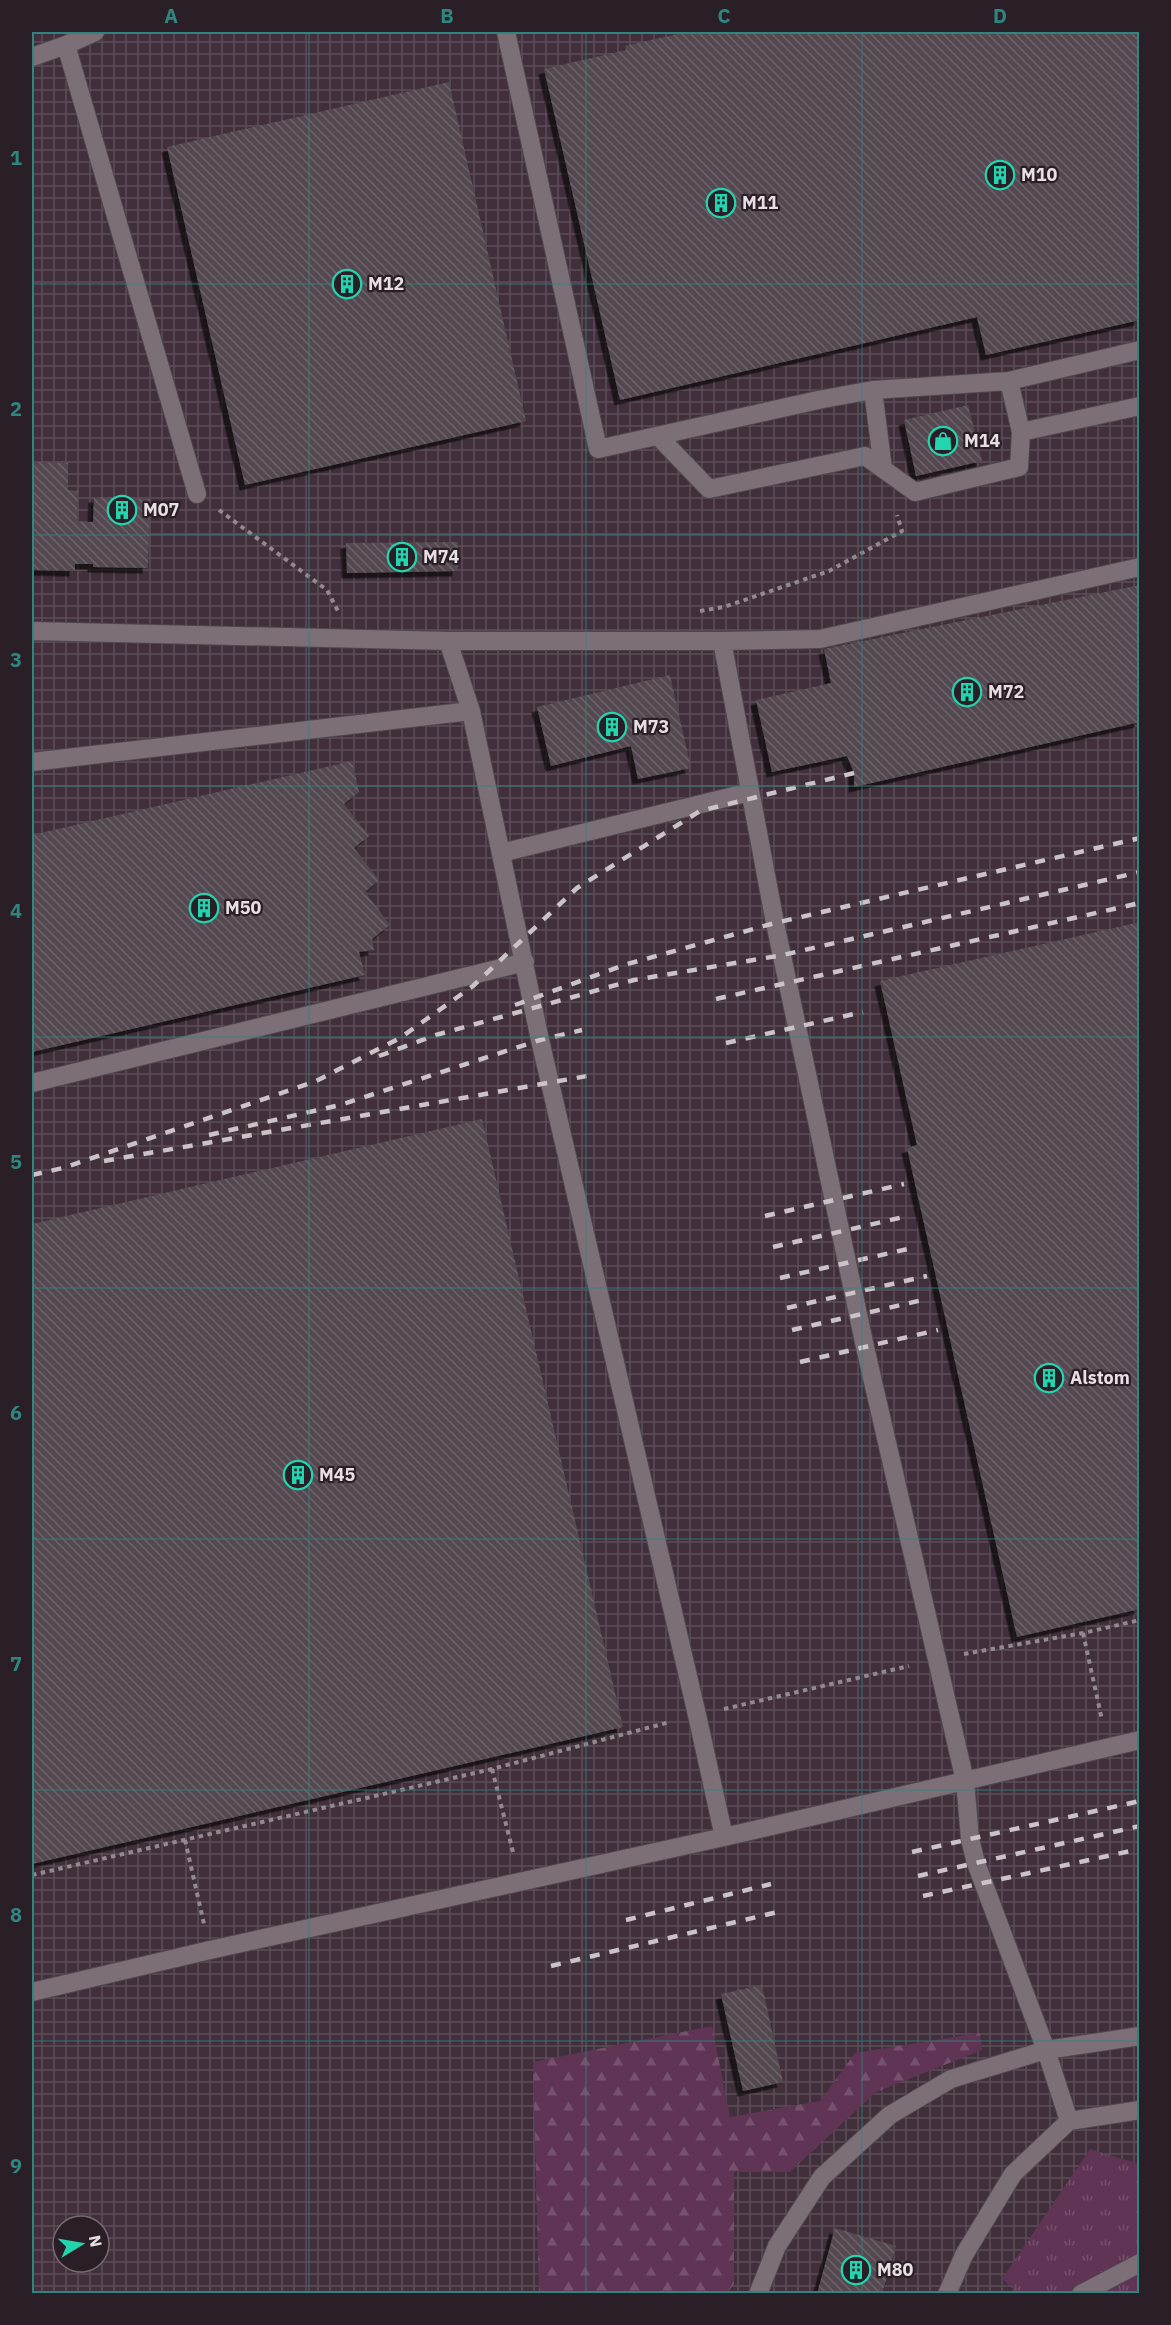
<svg xmlns="http://www.w3.org/2000/svg" width="1171" height="2325" font-family="'IBM Plex Sans',sans-serif">
<defs>
<pattern id="industrial-grid" width="8" height="8" patternUnits="userSpaceOnUse" patternTransform="scale(1.5)"><rect width="8" height="8" fill="#412f3c"/><path d="M0 4h8M4 0v8" fill="none" stroke="#5c4d58"/></pattern>
<pattern id="grass-tufts" width="24" height="20" patternUnits="userSpaceOnUse" patternTransform="scale(1.5)"><rect width="24" height="20" fill="#5f3455"/><path d="M3 7l-1-3M5 7V3M7 7l1-3M15 17l-1-3M17 17v-4M19 17l1-3" fill="none" stroke="#76516d"/></pattern>
<pattern id="forest-firs" width="22" height="20" patternUnits="userSpaceOnUse" patternTransform="scale(1.5)"><rect width="22" height="20" fill="#5f3455"/><path d="M5 1l3.5 6h-7zM16 11l3.5 6h-7z" fill="#76516d"/></pattern>
<pattern id="building-back-hatch" width="6" height="6" patternUnits="userSpaceOnUse" patternTransform="scale(1.5)"><rect width="6" height="6" fill="#554851"/><path d="M-1 5l2 2M0 0l6 6M5-1l2 2" fill="none" stroke="#6d626a"/></pattern>
<filter id="shadow"><feDropShadow dx="-5.5" dy="5.5" stdDeviation="0" flood-color="#0009"/></filter>
</defs>
<rect width="100%" height="100%" fill="#342831"/>
<path fill="url(#industrial-grid)" fill-rule="evenodd" d="M 32,32 L 1139,32 L 1139,2293 L 32,2294 ZM 63,2226 L 99,2226 L 99,2262 L 63,2262 Z"/>
<path fill="url(#grass-tufts)" d="M 1090,2149 L 1139,2164 L 1139,2293 L 1018,2293 L 1002,2279 Z"/>
<path fill="url(#forest-firs)" d="M 712,2026 L 730,2117 L 820,2101 L 855,2053 L 980,2033 L 982,2050 L 876,2092 L 790,2172 L 734,2172 L 734,2284 L 727,2293 L 539,2293 L 533,2062 Z"/>
<path fill="url(#building-back-hatch)" filter="url(#shadow)" d="M 686,32 L 1140,32 L 1140,320 L 986,355 L 977,317 L 620,400 L 544,69 L 626,50 L 625,46 Z
M 449,82 L 526,421 L 245,485 L 167,147 Z
M 968,405 L 982,461 L 916,476 L 904,420 Z
M 32,462 L 68,463 L 68,490 L 78,491 L 77,522 L 93,522 L 94,497 L 150,499 L 148,568 L 93,567 L 93,564 L 75,564 L 75,571 L 32,570 Z
M 458,542 L 458,571 L 347,573 L 346,543 Z
M 1140,585 L 1140,722 L 854,787 L 854,773 L 847,756 L 772,772 L 756,700 L 831,683 L 824,649 Z
M 670,675 L 691,768 L 638,779 L 631,746 L 551,766 L 537,707 Z
M 352,761 L 359,792 L 344,804 L 369,836 L 354,848 L 379,880 L 365,892 L 390,925 L 372,939 L 374,950 L 359,952 L 365,975 L 32,1052 L 32,835 Z
M 1140,922 L 1140,1609 L 1017,1637 L 907,1148 L 917,1145 L 880,981 Z
M 482,1119 L 623,1727 L 32,1864 L 32,1224 Z
M 762,1985 L 783,2082 L 743,2091 L 721,1994 Z
M 835,2228 L 896,2246 L 882,2294 L 817,2294 Z"/>
<g fill="none" stroke-linecap="round" stroke-linejoin="round">
<g stroke="#50474d" stroke-width="20">
<path id="minor" d="M 506,32 L 598,449 L 823,399 L 873,390 L 1009,381 L 1140,350
M 66,45 L 197,494
M 32,57 L 66,45 L 95,32
M 1009,381 L 1021,432
M 873,390 L 883,469
M 658,436 L 709,489 L 865,456 L 915,492 L 1019,467 L 1021,432 L 1140,406
M 32,631 L 448,641 L 722,641 L 775,923 L 865,1347 L 965,1781 L 970,1839 L 976,1863 L 1046,2050 L 1069,2121 L 1140,2110
M 448,641 L 471,711 L 540,1040 L 697,1715 L 724,1837
M 722,641 L 820,639 L 1140,567
M 32,762 L 471,711
M 501,853 L 750,792
M 32,1083 L 525,962
M 32,1992 L 210,1950 L 724,1837 L 1140,1740
M 758,2294 L 777,2246 L 822,2177 L 890,2115 L 951,2079 L 1046,2050 L 1140,2036
M 947,2294 L 964,2255 L 1013,2174 L 1069,2121
M 1081,2294 L 1140,2263"/>
</g>
<path stroke="#938990" stroke-width="4" stroke-dasharray="4.5 4.5" stroke-linecap="butt" d="M 219,510 L 327,590 L 338,611
M 700,611 L 724,607 L 829,571 L 902,531 L 897,515
M 1083,1633 L 1102,1720
M 964,1654 L 1083,1633 L 1140,1620
M 724,1709 L 909,1666
M 492,1769 L 514,1856
M 185,1840 L 204,1924
M 32,1875 L 492,1769 L 670,1722"/>
<use href="#minor" stroke="#7c6f78" stroke-width="18"/>
<path stroke="#ccc3c9" stroke-width="4.5" stroke-dasharray="10 10" stroke-linecap="butt" d="M 716,999 L 1140,903
M 515,1005 L 624,965 L 775,923 L 1140,838
M 726,1043 L 863,1012
M 379,1056 L 436,1035 L 634,980 L 783,955 L 1140,872
M 209,1135 L 340,1105 L 540,1040 L 582,1030
M 104,1161 L 593,1075
M 32,1175 L 63,1168 L 316,1081 L 400,1038 L 473,986 L 577,888 L 700,811 L 854,773
M 765,1216 L 904,1184
M 773,1247 L 908,1216
M 780,1278 L 912,1248
M 787,1308 L 927,1276
M 792,1330 L 927,1299
M 800,1362 L 938,1330
M 912,1852 L 1140,1801
M 918,1876 L 1140,1826
M 923,1896 L 1140,1849
M 626,1920 L 771,1884
M 551,1966 L 782,1911"/>
</g>
<path fill="none" stroke="#2f8680" stroke-width="1.5" stroke-opacity="0.55" d="M 309,32 L 309,2294M 586,32 L 586,2294M 862,32 L 862,2294M 32,284 L 1140,284M 32,535 L 1140,535M 32,786 L 1140,786M 32,1037 L 1140,1037M 32,1288 L 1140,1288M 32,1539 L 1140,1539M 32,1790 L 1140,1790M 32,2041 L 1140,2041"/>
<defs>
<g id="building-ring" transform="scale(1.5)"><circle r="9.5" fill="#2a1f27" stroke="#23d5af" stroke-width="1.5"/><path d="M-4-6H4V6H1V3H-1V6H-4ZM-2.5-4.3h1.7v1.8h-1.7ZM.8-4.3h1.7v1.8H.8ZM-2.5-1h1.7V.8h-1.7ZM.8-1h1.7V.8H.8Z" fill="#23d5af"/></g>
<g id="shop-ring" transform="scale(1.5)"><circle r="9.5" fill="#2a1f27" stroke="#23d5af" stroke-width="1.5"/><path d="M-5-2.5h2.3a2.7 3.5 0 0 1 5.4 0H5L5.5 6h-11ZM-1.5-2.5h3a1.5 2.3 0 0 0-3 0Z" fill="#23d5af"/></g>
</defs>
<g fill-rule="evenodd">
<use href="#building-ring" x="1000" y="175"/>
<use href="#building-ring" x="721" y="203"/>
<use href="#building-ring" x="347" y="284"/>
<use href="#shop-ring" x="943" y="441"/>
<use href="#building-ring" x="122" y="510"/>
<use href="#building-ring" x="402" y="557"/>
<use href="#building-ring" x="967" y="692"/>
<use href="#building-ring" x="612" y="727"/>
<use href="#building-ring" x="204" y="908"/>
<use href="#building-ring" x="1049" y="1378"/>
<use href="#building-ring" x="298" y="1475"/>
<use href="#building-ring" x="856" y="2270"/>
</g>
<g text-anchor="middle" stroke-width="4.5" stroke-linejoin="round" paint-order="stroke">
<g font-size="18" font-weight="bold" fill="#e7dfe4" stroke="#2a1f27" text-anchor="start">
<text x="1021" y="181">M10</text>
<text x="742" y="209">M11</text>
<text x="368" y="290">M12</text>
<text x="964" y="447">M14</text>
<text x="143" y="516">M07</text>
<text x="423" y="563">M74</text>
<text x="988" y="698">M72</text>
<text x="633" y="733">M73</text>
<text x="225" y="914">M50</text>
<text x="1070" y="1384">Alstom</text>
<text x="319" y="1481">M45</text>
<text x="877" y="2276">M80</text>
</g>
</g>
<rect width="1171" height="2325" fill="none" stroke="#2a1f27" stroke-width="66"/>
<g transform="translate(81 2244) rotate(79)"><circle r="28" fill="#2a1f27" stroke="#766c73" stroke-width="1.5"/>
<path d="M0-4.5L10 22L0 15L-10 22Z" fill="#23d5af"/>
<text y="-9" font-size="16" font-weight="bold" text-anchor="middle" fill="#e7dfe4">N</text>
</g>
<rect x="33" y="33" width="1105" height="2259" fill="none" stroke="#2f8680" stroke-width="2"/>
<g font-size="20" text-anchor="middle" font-weight="bold" fill="#2f8680">
<text x="171" y="23">A</text>
<text x="447" y="23">B</text>
<text x="724" y="23">C</text>
<text x="1000" y="23">D</text>
<text x="16" y="165">1</text>
<text x="16" y="416">2</text>
<text x="16" y="667">3</text>
<text x="16" y="918">4</text>
<text x="16" y="1169">5</text>
<text x="16" y="1420">6</text>
<text x="16" y="1671">7</text>
<text x="16" y="1922">8</text>
<text x="16" y="2173">9</text>
</g>
</svg>
